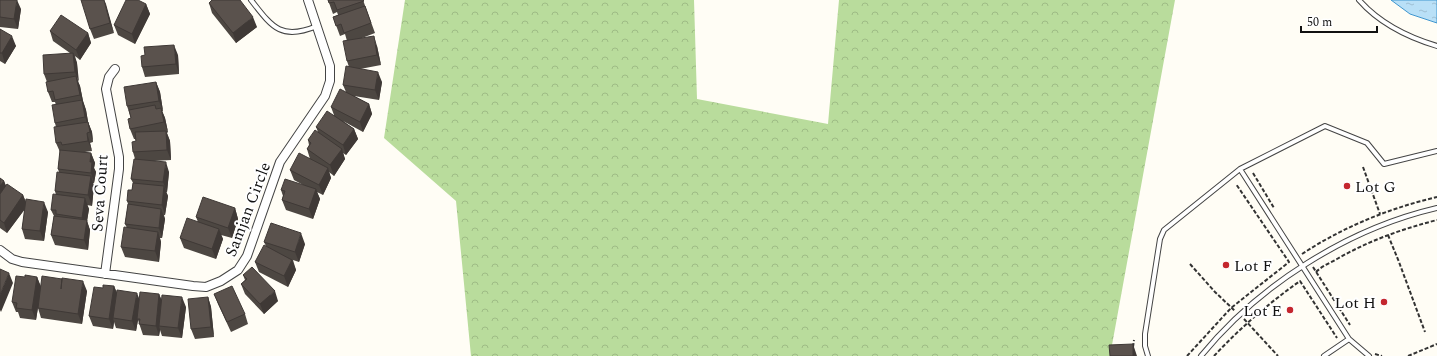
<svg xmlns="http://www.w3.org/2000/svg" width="1437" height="356" font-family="Spectral,serif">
<defs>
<pattern id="forest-crowns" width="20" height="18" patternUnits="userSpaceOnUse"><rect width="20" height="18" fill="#b9dc9c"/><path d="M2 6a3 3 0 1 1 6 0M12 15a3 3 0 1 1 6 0" fill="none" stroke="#9ebc85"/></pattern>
<pattern id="water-ripples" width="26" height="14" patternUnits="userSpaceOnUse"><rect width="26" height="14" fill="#b9e0f7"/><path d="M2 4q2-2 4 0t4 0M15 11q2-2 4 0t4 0" fill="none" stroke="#9ebfd3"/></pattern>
</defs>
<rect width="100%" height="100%" fill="#fffdf5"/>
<path fill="url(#forest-crowns)" d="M 405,0 L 694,0 L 697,99 L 828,124 L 839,0 L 1175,0 L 1110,356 L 471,356 L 456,201 L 384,138 Z"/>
<path fill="url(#water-ripples)" stroke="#3f96cf" d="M 1391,0 L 1437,0 L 1437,23 L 1410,14 Z"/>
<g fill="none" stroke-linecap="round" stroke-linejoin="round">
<g stroke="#444" stroke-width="6">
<path id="lane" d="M 251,0 C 272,27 281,41 317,26
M 1359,0 C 1380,24 1407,37 1437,46
M 1240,169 L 1349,339 L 1369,356
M 1148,356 L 1145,346 L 1145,334 L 1160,239 L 1164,230 L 1240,169 L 1325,126 L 1367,143 L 1384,164 L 1437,151
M 1201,356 C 1259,285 1347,229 1437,208
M 1324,356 L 1349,339"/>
</g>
<g stroke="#444" stroke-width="10">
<path id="street" d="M 0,250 L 12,259 L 22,262 L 193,286 L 206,287 L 221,281 L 238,270 L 247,256 L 280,162 L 325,96 L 330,81 L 330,66 L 308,0
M 105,274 L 119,169 L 119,157 L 106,89 L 109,77 L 115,69"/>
</g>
<path stroke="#333" stroke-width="2" stroke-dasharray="4 2" stroke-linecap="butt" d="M 1363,167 L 1380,214
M 1253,173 L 1274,208
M 1388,235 L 1399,262 L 1425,332
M 1302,254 C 1343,227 1390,208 1437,197
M 1190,264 L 1215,292 L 1235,311
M 1313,267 L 1350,325
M 1316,272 C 1322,266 1330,263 1337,259 C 1368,241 1402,229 1437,220
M 1244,319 L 1278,356
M 1133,347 L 1134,340
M 1375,354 L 1382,356
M 1187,356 L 1231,308 L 1289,262 L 1236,184
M 1214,356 C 1240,328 1269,303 1300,281 L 1337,338
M 1408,356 L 1437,344"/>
<use href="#lane" stroke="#fff" stroke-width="4"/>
<use href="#street" stroke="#fff" stroke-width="8"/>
</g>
<path fill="#4d4742" d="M 0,0 L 21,9 L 18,29 L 0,27 Z
M 82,0 L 104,0 L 114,33 L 94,39 L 90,29 Z
M 328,0 L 363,0 L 375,33 L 362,38 L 377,46 L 381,65 L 360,69 L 382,82 L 379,100 L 354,96 L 369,104 L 372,114 L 363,132 L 343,121 L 354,129 L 358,139 L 346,155 L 343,153 L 345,159 L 334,176 L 329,172 L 331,178 L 323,195 L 317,192 L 320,199 L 313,219 L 286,210 L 282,200 L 283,196 L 281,190 L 305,186 L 294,180 L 290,170 L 310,159 L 307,149 L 309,145 L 308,140 L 318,132 L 316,127 L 334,115 L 331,107 L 346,92 L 343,85 L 349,67 L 347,61 L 347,41 L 345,34 L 340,36 L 333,17 L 338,15 L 337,12 L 333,14 Z
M 209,3 L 257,27 L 236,43 L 212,13 Z
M 146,4 L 150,14 L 135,44 L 118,35 L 114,25 Z
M 0,29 L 16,46 L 5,64 L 0,61 Z
M 50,31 L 88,33 L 91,43 L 80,60 L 75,56 L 77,63 L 78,82 L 80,86 L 83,101 L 86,110 L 88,122 L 92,132 L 93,142 L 90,143 L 92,151 L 85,152 L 91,153 L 95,163 L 94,168 L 96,172 L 94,183 L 93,183 L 94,186 L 92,206 L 87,205 L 89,209 L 87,221 L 90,230 L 88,250 L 55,245 L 51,235 L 54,216 L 51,210 L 56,195 L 55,191 L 59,172 L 58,169 L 60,152 L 56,143 L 56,127 L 55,123 L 56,105 L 55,102 L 52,102 L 48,92 L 47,82 L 44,74 L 70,53 L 53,41 Z
M 145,55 L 178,55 L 179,74 L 145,77 L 142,67 Z
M 156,82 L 160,92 L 163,111 L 162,111 L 165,118 L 168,132 L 167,133 L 170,141 L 171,160 L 154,161 L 169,172 L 167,192 L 166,192 L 168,196 L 165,215 L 164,215 L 165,219 L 162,238 L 160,238 L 161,242 L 159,262 L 125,257 L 121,247 L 127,228 L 125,224 L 128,204 L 127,201 L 132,190 L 133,183 L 131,179 L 135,159 L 133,152 L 136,141 L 135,139 L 134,139 L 130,129 L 131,118 L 127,106 Z
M 0,178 L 4,181 L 6,186 L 23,195 L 26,202 L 48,212 L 44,241 L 25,239 L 22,229 L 25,209 L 7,233 L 0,228 Z
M 235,208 L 238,219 L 232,238 L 221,235 L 223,239 L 216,259 L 184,248 L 180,238 L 198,222 L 196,217 Z
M 264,242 L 305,244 L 299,262 L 293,260 L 296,270 L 288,287 L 259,272 L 255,262 L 266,246 Z
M 243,275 L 278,301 L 264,314 L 245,294 L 241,284 L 245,280 Z
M 25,277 L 37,277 L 41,287 L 62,279 L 62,280 L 87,291 L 82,324 L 41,318 L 38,308 L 36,320 L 20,318 L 18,312 L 16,312 L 12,302 Z
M 114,286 L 117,293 L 140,299 L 159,294 L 162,301 L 186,307 L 182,338 L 162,336 L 160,330 L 159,336 L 143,335 L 138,320 L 136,331 L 116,328 L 114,322 L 113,329 L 93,326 L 89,316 L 103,288 Z
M 214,294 L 245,314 L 248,324 L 231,332 L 218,304 Z
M 208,297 L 211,307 L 214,337 L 195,339 L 191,329 Z"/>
<path fill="#3f3936" d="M 17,0 L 21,9 L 18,29 L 14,19 Z
M 104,0 L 106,4 L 114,33 L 110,23 Z
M 146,4 L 150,14 L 135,44 L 132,34 Z
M 253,17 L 257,27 L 236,43 L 233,33 Z
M 88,33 L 91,43 L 80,60 L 76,50 Z
M 12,36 L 16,46 L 5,64 L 2,53 Z
M 374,36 L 377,46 L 381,65 L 377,55 Z
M 174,45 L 178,55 L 179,74 L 176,64 Z
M 73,53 L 77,63 L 79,82 L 75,72 Z
M 378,72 L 382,82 L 379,100 L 375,90 Z
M 76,76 L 80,86 L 83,101 L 86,110 L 89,127 L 85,117 L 83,104 L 80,95 Z
M 156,82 L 160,92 L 163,111 L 159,101 Z
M 369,104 L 372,114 L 363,132 L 360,122 Z
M 161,108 L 165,118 L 168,132 L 164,122 Z
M 88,122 L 92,132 L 93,142 L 90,132 Z
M 354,129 L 358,139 L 346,155 L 343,145 Z
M 166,131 L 170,141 L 171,160 L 167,150 Z
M 87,133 L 90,143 L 92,151 L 88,141 Z
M 342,149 L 345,159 L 334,176 L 330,165 Z
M 91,153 L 95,163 L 94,168 L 96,172 L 94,183 L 91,173 L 90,162 Z
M 166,162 L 169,172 L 167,192 L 163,182 Z
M 328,168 L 331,178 L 323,195 L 319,185 Z
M 91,176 L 94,186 L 92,206 L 88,195 Z
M 4,181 L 8,191 L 0,202 L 0,186 Z
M 164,186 L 168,196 L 165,215 L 162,205 Z
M 316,189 L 320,199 L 313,219 L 309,209 Z
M 23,195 L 27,206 L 7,233 L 4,223 Z
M 85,198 L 89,209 L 87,221 L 90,230 L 88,250 L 84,240 L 86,227 L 82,218 Z
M 44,202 L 48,212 L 44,241 L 40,231 Z
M 235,208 L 238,219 L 232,238 L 228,228 Z
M 161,209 L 165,219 L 162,238 L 159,228 Z
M 219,229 L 223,239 L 216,259 L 212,249 Z
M 158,232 L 161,242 L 159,262 L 155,251 Z
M 301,233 L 305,244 L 299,262 L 295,252 Z
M 292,260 L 296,270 L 288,287 L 284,276 Z
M 9,273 L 13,283 L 1,312 L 0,310 L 0,295 Z
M 37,277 L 41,287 L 36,320 L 32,310 Z
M 83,281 L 87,291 L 82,324 L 78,314 Z
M 114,286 L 118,296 L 113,318 L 114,322 L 113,329 L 109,319 Z
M 275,291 L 278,301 L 264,314 L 260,304 Z
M 137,293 L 141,303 L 137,319 L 138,320 L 136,331 L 132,321 Z
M 159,294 L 163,304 L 159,326 L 160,330 L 159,336 L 156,326 Z
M 182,297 L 186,307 L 182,338 L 178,328 Z
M 208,297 L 211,307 L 214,337 L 211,327 Z
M 1133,344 L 1137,356 L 1133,356 Z"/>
<path fill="#5a524d" stroke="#3f3936" d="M 0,0 L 17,0 L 14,19 L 0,17 Z
M 81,0 L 104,0 L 110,23 L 90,29 Z
M 126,0 L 138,0 L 146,4 L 132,34 L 114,25 Z
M 212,0 L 240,0 L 253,17 L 233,33 L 209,3 Z
M 328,0 L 363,0 L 364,1 L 337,10 L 334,2 L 329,3 Z
M 365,6 L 371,23 L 344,33 L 341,24 L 336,26 L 333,17 Z
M 61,15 L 88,33 L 76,50 L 50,31 Z
M 0,29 L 12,36 L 2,53 L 0,53 Z
M 374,36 L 377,55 L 347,61 L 343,41 Z
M 174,45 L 176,64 L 142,67 L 141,56 L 145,55 L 144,47 Z
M 73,53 L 75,72 L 44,74 L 43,55 Z
M 346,66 L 378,72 L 375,90 L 343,85 Z
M 76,76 L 80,95 L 55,100 L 53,91 L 48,92 L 46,82 Z
M 156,82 L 159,101 L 127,106 L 124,87 Z
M 340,89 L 369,104 L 360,122 L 331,107 Z
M 82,100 L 85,117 L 55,123 L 52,105 Z
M 155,105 L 156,109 L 161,108 L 164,122 L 130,129 L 128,119 L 131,118 L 129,110 Z
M 327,111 L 354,129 L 343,145 L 316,127 Z
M 88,122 L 90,132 L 87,133 L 88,141 L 62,145 L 61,142 L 56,143 L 54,127 Z
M 315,130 L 342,149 L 330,165 L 307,149 L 311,143 L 308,140 Z
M 166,131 L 167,150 L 133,152 L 132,142 L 136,141 L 135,132 Z
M 60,150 L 91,153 L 90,162 L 92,162 L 91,173 L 58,169 Z
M 299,153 L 328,168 L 319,185 L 290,170 Z
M 134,159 L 166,162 L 163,182 L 131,179 Z
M 57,172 L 91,176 L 88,195 L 55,191 Z
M 0,178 L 4,181 L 0,186 Z
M 285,179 L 316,189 L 309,209 L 282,200 L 285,191 L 281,190 Z
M 133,183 L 164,186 L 162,205 L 127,201 L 128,190 L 132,190 Z
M 7,184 L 23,195 L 4,223 L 0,220 L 0,194 Z
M 53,194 L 85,198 L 82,218 L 56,214 L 56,210 L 51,210 Z
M 203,197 L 235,208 L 228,228 L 196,217 Z
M 26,199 L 44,202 L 40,231 L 22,229 Z
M 128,204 L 161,209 L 159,228 L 125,224 Z
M 54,216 L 87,220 L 84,240 L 51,235 Z
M 187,218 L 219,229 L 212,249 L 180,238 Z
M 271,223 L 301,233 L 295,252 L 264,242 Z
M 124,227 L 158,232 L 155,251 L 121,247 Z
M 264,245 L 292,260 L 284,276 L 255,262 Z
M 252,267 L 275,291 L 260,304 L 241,284 L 247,279 L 243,275 Z
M 0,269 L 9,273 L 0,295 Z
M 25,275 L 37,277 L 32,310 L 16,308 L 17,303 L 12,302 L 16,276 L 25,277 Z
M 42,276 L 62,279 L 61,289 L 62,278 L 83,281 L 78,314 L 38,308 Z
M 103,285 L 114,286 L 109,319 L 89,316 L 94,287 L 103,288 Z
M 232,286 L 245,314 L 227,322 L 214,294 Z
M 117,290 L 137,293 L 132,321 L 113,318 Z
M 140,292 L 159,294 L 156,326 L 139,324 L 140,319 L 137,319 Z
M 162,295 L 182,297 L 178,328 L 159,326 Z
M 208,297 L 211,327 L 191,329 L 188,299 Z
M 1133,344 L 1133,356 L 1110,356 L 1109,345 Z"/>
<g fill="#c4262e" stroke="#fff" stroke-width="1.5">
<circle cx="1347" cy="186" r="4"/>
<circle cx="1226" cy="265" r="4"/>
<circle cx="1384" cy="302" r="4"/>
<circle cx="1290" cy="310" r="4"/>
</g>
<g text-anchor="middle" stroke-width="4" stroke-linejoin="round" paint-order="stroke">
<g font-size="16" fill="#111" stroke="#fff" text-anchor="start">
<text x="1355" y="192">Lot G</text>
<text x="1234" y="271">Lot F</text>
<text x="1376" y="308" text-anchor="end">Lot H</text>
<text x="1282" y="316" text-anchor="end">Lot E</text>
</g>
<g font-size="16" fill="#111" stroke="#fff">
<text transform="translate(99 193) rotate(-86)" y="6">Seva Court</text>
<text transform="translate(247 209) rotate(-69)" y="6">Samjan Circle</text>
</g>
</g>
<path d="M1301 26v6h76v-6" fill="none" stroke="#111111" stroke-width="2"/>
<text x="1307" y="26" font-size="12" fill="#111111" stroke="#ffffff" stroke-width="3" paint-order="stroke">50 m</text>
</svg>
